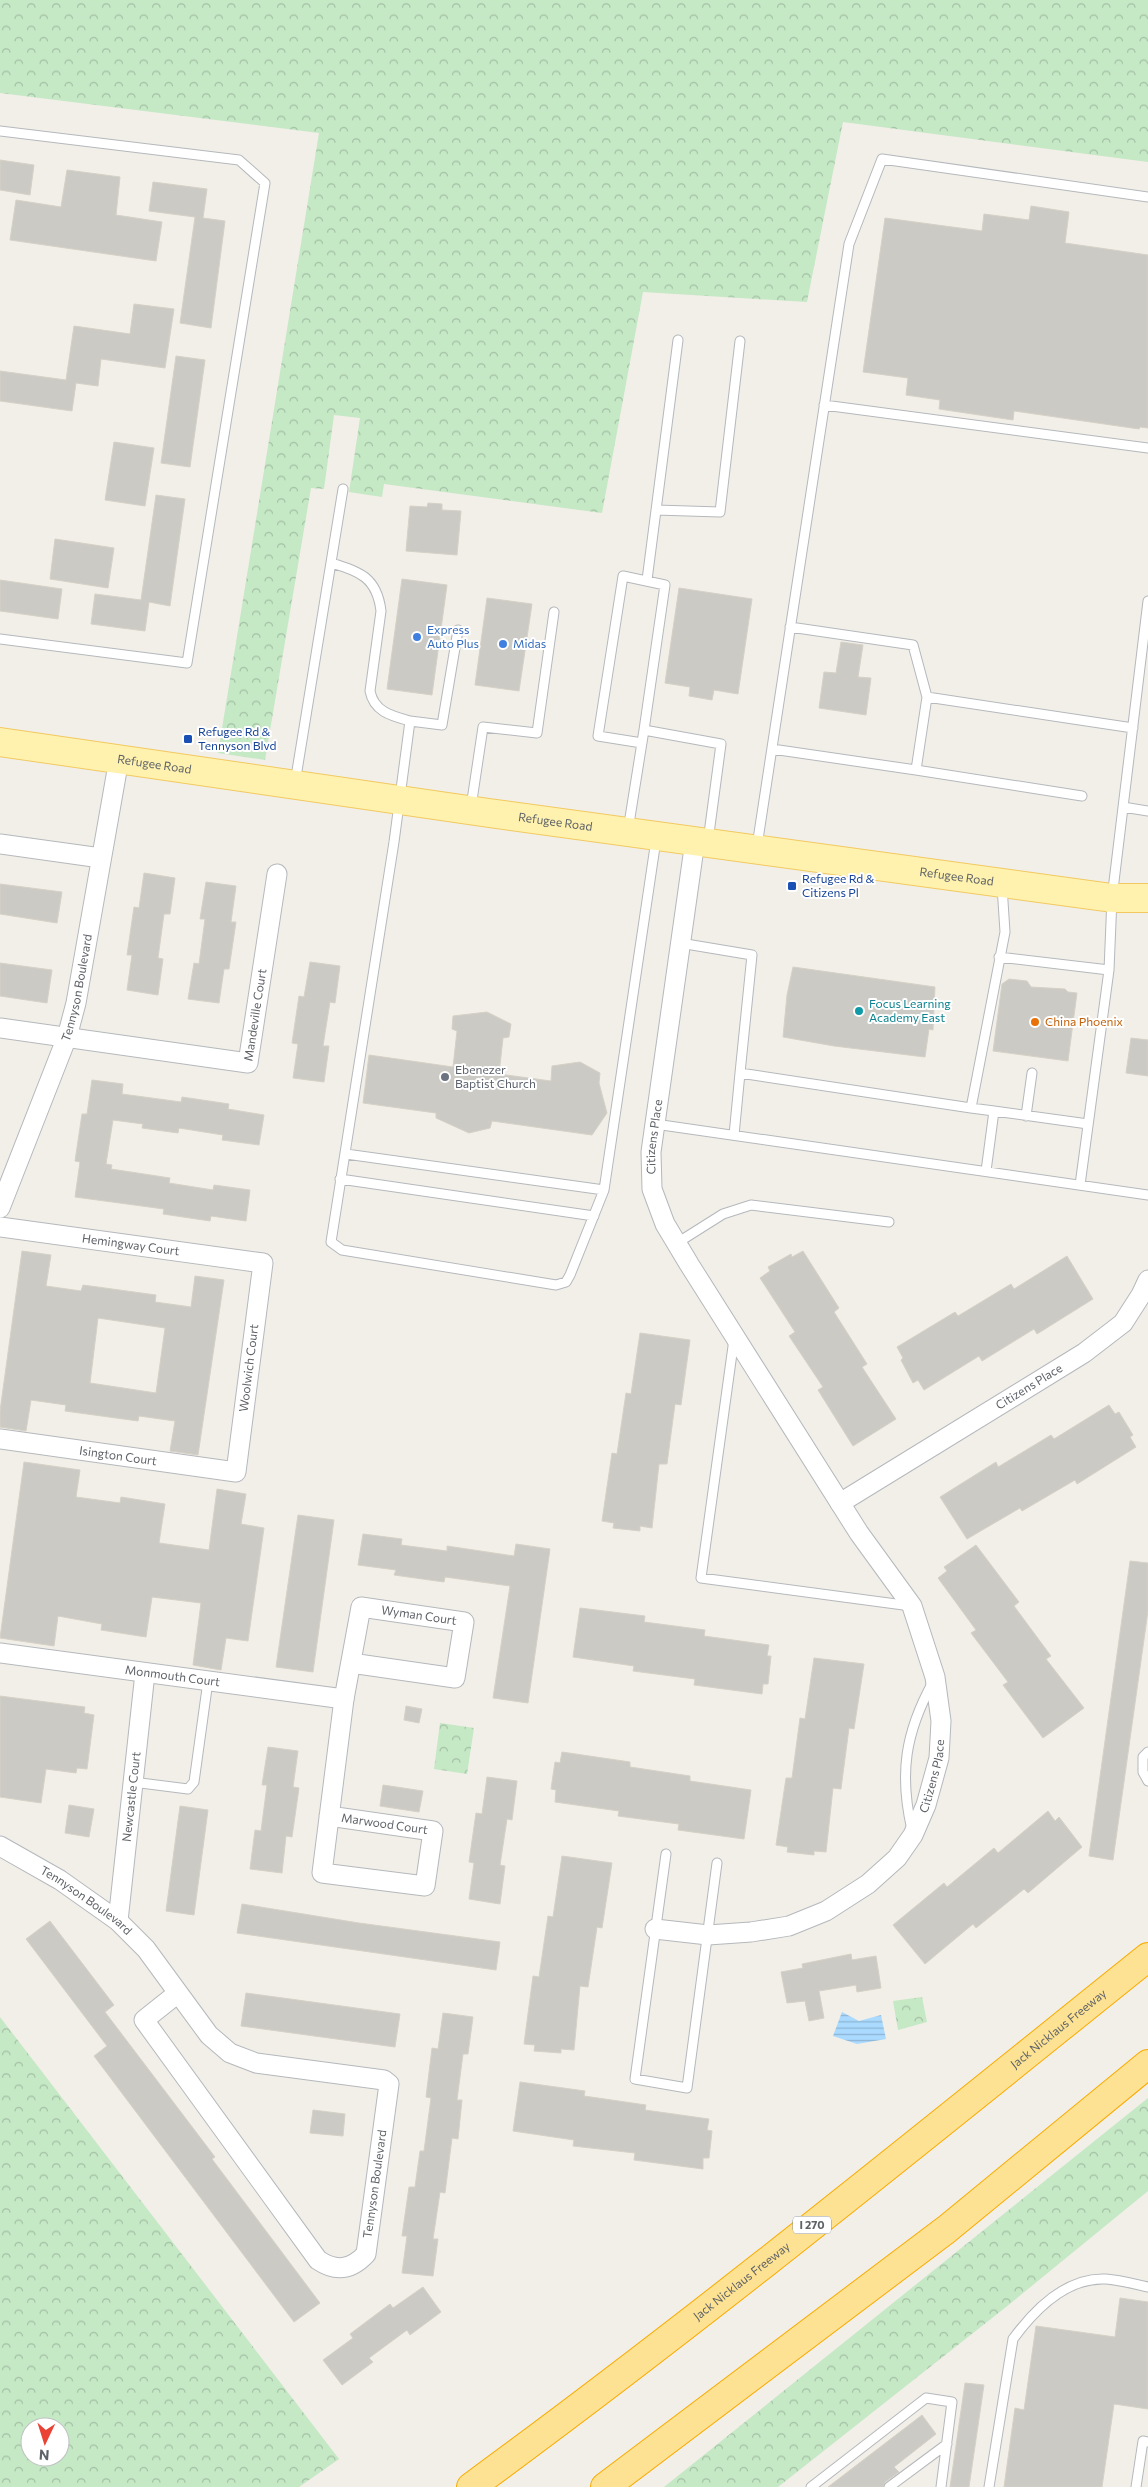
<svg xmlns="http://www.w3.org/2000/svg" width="1148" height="2487" font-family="Commissioner,sans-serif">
<defs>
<pattern id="forest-crowns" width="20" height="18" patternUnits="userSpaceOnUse" patternTransform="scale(1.25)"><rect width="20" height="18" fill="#c5e8c5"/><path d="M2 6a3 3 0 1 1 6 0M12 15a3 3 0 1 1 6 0" fill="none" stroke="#a3c0a4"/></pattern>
<pattern id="water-rules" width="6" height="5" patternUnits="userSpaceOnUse" patternTransform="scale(1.25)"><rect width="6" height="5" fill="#aadaff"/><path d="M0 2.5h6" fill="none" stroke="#8eb4d2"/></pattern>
</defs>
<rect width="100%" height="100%" fill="#f1efe8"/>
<path fill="url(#forest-crowns)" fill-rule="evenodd" d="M 0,0 L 1148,0 L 1148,162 L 843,122 L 807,302 L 643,292 L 602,513 L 384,484 L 382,497 L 349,492 L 360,418 L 334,415 L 324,489 L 311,488 L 265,760 L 218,753 L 319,133 L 0,93 Z
M 440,1723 L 474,1728 L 467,1774 L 434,1769 Z
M 922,1997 L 927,2022 L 898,2030 L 893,2001 Z
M 0,2017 L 339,2459 L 299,2487 L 0,2487 ZM 30,2427 L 60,2427 L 60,2457 L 30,2457 Z
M 1148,2098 L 1148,2191 L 1006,2307 L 778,2487 L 664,2487 Z"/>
<path fill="url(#water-rules)" d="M 842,2012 L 859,2021 L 881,2015 L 886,2039 L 857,2044 L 833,2036 Z"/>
<path fill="#cccac5" stroke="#d6d1c6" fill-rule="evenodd" d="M 0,160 L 34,165 L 30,195 L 0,190 Z
M 67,170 L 120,177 L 116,215 L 162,222 L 156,261 L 10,240 L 16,200 L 61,207 Z
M 153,182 L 207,189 L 203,218 L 225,221 L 211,328 L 180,323 L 195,217 L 149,211 Z
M 1031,206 L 1069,212 L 1065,243 L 1148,255 L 1148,428 L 1140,427 L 1139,429 L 1014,411 L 1013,420 L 939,409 L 940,400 L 906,395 L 908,378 L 863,372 L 885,218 L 982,231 L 984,214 L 1029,220 Z
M 134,304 L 174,309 L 165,368 L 101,359 L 98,386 L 76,383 L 72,411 L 0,401 L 0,371 L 66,380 L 74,326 L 130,334 Z
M 176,356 L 205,360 L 190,467 L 161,463 Z
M 114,442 L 154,448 L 145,506 L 105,500 Z
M 156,495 L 185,499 L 170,606 L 149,602 L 145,631 L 91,624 L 95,594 L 141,600 Z
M 428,503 L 442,504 L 442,510 L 461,511 L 457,555 L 406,551 L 410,506 L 427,507 Z
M 55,539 L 114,548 L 108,588 L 50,579 Z
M 402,579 L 447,585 L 432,695 L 387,689 Z
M 0,580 L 62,589 L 58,619 L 0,611 Z
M 679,588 L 752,599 L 738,694 L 714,690 L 712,700 L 689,696 L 690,687 L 665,683 Z
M 487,598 L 532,604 L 519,691 L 475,685 Z
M 841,642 L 863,645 L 858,677 L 871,678 L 866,715 L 819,708 L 824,672 L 836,673 Z
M 144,873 L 175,878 L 170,914 L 164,914 L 158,958 L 163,959 L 158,995 L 127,990 L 132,955 L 127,955 L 134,907 L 139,908 Z
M 206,882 L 236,886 L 231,922 L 236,922 L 229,969 L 224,969 L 219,1003 L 188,999 L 194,963 L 199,964 L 205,919 L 200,919 Z
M 0,884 L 62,892 L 57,923 L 0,914 Z
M 310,962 L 340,966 L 335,1003 L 330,1002 L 323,1046 L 329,1046 L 324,1082 L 293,1078 L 298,1044 L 292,1043 L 299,996 L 304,997 Z
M 0,963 L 52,970 L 47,1003 L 0,996 Z
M 793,967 L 935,987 L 933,1030 L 929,1029 L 925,1057 L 834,1046 L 783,1037 L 787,995 Z
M 1009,979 L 1027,981 L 1031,987 L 1065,989 L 1068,992 L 1077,993 L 1068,1061 L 993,1051 L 1002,984 Z
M 487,1012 L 511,1024 L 509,1037 L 503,1038 L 499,1074 L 551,1081 L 552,1066 L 580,1062 L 600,1073 L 599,1083 L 607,1113 L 592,1135 L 492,1121 L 490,1128 L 469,1133 L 436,1118 L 436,1113 L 363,1103 L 369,1055 L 453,1067 L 457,1031 L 452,1029 L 453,1016 Z
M 1131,1038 L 1148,1040 L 1148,1076 L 1126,1073 Z
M 92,1080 L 123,1084 L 122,1094 L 181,1102 L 182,1097 L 229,1104 L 228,1109 L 264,1115 L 259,1145 L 222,1140 L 223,1135 L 179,1128 L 178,1133 L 142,1128 L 143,1124 L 113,1120 L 106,1164 L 112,1165 L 111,1169 L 170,1178 L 169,1183 L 213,1190 L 214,1185 L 250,1190 L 246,1221 L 211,1216 L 210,1221 L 163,1214 L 164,1209 L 75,1197 L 80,1162 L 75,1161 L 82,1114 L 87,1114 Z
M 22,1251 L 51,1255 L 46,1286 L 81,1291 L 83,1285 L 156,1295 L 155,1302 L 191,1307 L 195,1276 L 224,1280 L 198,1455 L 170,1451 L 175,1421 L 139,1416 L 138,1421 L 65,1411 L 66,1405 L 31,1400 L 26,1431 L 0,1427 L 0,1411 ZM 98,1318 L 165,1328 L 156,1393 L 90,1383 Z
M 803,1251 L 839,1308 L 834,1312 L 867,1364 L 862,1367 L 896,1419 L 853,1446 L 818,1390 L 823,1387 L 789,1336 L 795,1332 L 760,1278 L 770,1271 L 768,1267 L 791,1254 L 792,1257 Z
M 1067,1256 L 1093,1299 L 1037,1334 L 1034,1329 L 982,1361 L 979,1356 L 924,1390 L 918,1380 L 913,1383 L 901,1360 L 903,1358 L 897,1347 L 955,1312 L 958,1316 L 1011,1284 L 1014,1289 Z
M 640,1333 L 690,1340 L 681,1405 L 675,1404 L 667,1464 L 659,1464 L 652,1528 L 640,1526 L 640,1531 L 613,1528 L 614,1523 L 602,1521 L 612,1453 L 617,1454 L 626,1393 L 631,1394 Z
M 1109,1405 L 1115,1414 L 1119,1412 L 1133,1435 L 1130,1437 L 1136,1447 L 1077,1484 L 1075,1480 L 1022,1511 L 1020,1508 L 967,1539 L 940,1497 L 996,1462 L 998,1467 L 1051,1435 L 1054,1439 Z
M 24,1462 L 80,1470 L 76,1497 L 120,1503 L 121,1497 L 165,1504 L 159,1543 L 209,1550 L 217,1489 L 246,1494 L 241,1524 L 264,1528 L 248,1641 L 226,1638 L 221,1670 L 193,1665 L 201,1603 L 152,1597 L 146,1637 L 101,1630 L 102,1624 L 58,1616 L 54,1646 L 0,1638 Z
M 298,1515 L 334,1520 L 313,1672 L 276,1667 Z
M 363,1534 L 402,1539 L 401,1545 L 447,1551 L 447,1546 L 514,1556 L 516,1544 L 550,1549 L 528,1703 L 493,1698 L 510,1586 L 445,1577 L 444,1582 L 394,1575 L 396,1570 L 358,1565 Z
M 976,1545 L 1019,1602 L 1014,1606 L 1051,1656 L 1046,1659 L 1084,1708 L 1043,1738 L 1003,1685 L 1008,1682 L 971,1633 L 976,1630 L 938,1578 L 947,1571 L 944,1567 Z
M 1130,1561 L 1148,1563 L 1148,1611 L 1113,1860 L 1089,1856 Z
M 580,1608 L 645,1616 L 644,1622 L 705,1630 L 704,1636 L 769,1645 L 767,1656 L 771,1656 L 768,1684 L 763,1684 L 762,1694 L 694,1685 L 695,1679 L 633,1671 L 634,1666 L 573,1657 Z
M 814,1658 L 864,1664 L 854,1729 L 849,1728 L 841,1789 L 833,1788 L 826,1852 L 814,1851 L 814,1855 L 787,1852 L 788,1847 L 776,1845 L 786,1778 L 792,1778 L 800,1718 L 805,1719 Z
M 0,1696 L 85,1707 L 84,1713 L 94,1715 L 87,1769 L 77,1768 L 76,1773 L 46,1769 L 41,1803 L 0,1797 Z
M 406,1706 L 422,1709 L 419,1723 L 404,1720 Z
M 268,1747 L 298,1751 L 293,1787 L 299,1788 L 292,1837 L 286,1836 L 282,1873 L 250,1869 L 255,1830 L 261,1831 L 267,1785 L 262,1785 Z
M 562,1752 L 630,1762 L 630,1767 L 690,1776 L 690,1781 L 751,1790 L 744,1839 L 678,1830 L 679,1824 L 618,1816 L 619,1811 L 555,1802 L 556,1790 L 551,1789 L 555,1762 L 560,1763 Z
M 487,1777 L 517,1781 L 512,1820 L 507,1819 L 500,1865 L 505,1866 L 500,1904 L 469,1899 L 474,1863 L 469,1862 L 476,1813 L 482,1814 Z
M 383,1785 L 423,1791 L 419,1812 L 380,1806 Z
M 69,1805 L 94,1809 L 89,1837 L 65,1833 Z
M 180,1806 L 208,1810 L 194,1915 L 166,1911 Z
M 1048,1811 L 1055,1821 L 1059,1817 L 1082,1847 L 1028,1893 L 1024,1889 L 976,1928 L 973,1924 L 925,1964 L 893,1925 L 944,1883 L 947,1887 L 994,1848 L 998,1853 Z
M 562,1856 L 612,1863 L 602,1928 L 597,1927 L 588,1987 L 580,1986 L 574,2050 L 561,2049 L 561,2053 L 534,2051 L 535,2045 L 524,2044 L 533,1976 L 539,1977 L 548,1916 L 553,1917 Z
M 242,1904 L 359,1923 L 500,1942 L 496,1970 L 237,1933 Z
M 50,1921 L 114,2005 L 105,2012 L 215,2157 L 212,2159 L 320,2303 L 294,2322 L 94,2056 L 107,2046 L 26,1939 Z
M 851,1954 L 852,1960 L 876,1956 L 881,1988 L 857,1992 L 856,1985 L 819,1991 L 824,2018 L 809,2021 L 805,2001 L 787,2003 L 781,1972 L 803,1968 L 802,1964 Z
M 246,1993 L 400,2014 L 395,2047 L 241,2026 Z
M 443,2013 L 473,2017 L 468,2054 L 463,2054 L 457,2100 L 462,2100 L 458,2139 L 452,2138 L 445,2193 L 440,2192 L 433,2239 L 438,2239 L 433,2276 L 402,2273 L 407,2236 L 402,2236 L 409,2187 L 415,2187 L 420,2151 L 424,2151 L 431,2098 L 426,2097 L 432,2048 L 438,2049 Z
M 520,2082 L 585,2091 L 584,2096 L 646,2105 L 645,2110 L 709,2119 L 707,2130 L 712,2131 L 709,2158 L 703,2158 L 703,2169 L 634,2160 L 635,2153 L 573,2146 L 574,2140 L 513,2131 Z
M 313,2110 L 345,2114 L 343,2136 L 310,2133 Z
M 423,2287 L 441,2312 L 410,2335 L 407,2330 L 369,2358 L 373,2362 L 342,2385 L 323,2360 L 353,2338 L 350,2334 L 390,2304 L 393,2308 Z
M 1120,2298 L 1148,2302 L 1148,2409 L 1114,2404 L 1102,2487 L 1004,2487 L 1015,2408 L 1024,2410 L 1036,2326 L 1115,2337 Z
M 965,2383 L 984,2385 L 969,2487 L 950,2487 Z
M 922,2415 L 936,2434 L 894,2467 L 899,2472 L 885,2482 L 883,2487 L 828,2487 Z"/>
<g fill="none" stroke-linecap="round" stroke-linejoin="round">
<g stroke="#b5b8bc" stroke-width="11">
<path id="service" d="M 0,131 L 239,160 L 265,183 L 187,663 L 0,639
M 824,405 L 1148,448
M 656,510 L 720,512 L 740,341
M 331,563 C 360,571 377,578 381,611 L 370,691 C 374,712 392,716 410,721
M 647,580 L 678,340
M 790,627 L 913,645 L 927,697
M 458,630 L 442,725 L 410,721 L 394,842 L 331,1242 L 342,1250 L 556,1285 L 566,1282 L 570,1275 L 604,1190
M 642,743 L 598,736 L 623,576 L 665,585 L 644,730
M 772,749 L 916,770 L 927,697 L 1133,728
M 916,770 L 1082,796
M 295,783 L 343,489
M 471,807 L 483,727 L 537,733 L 554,612
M 1123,807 L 1148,811
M 628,830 L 644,730 L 721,744 L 708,841
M 757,846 L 849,244 L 882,159 L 1148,197
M 680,943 L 752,955 L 740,1073 L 971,1108 L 1005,932 L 1002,886
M 999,957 L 1109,970
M 971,1108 L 994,1111
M 1026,1116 L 1032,1073
M 655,1124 L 1148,1195
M 734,1135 L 740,1073
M 346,1154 L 604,1190 L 656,840
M 986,1171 L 994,1111 L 1088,1124
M 340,1179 L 594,1216
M 1080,1185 L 1109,970 L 1112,898 L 1148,601
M 677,1243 L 723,1214 L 751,1205 L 889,1222
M 734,1339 L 701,1578 L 911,1606
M 1148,1752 L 1143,1757 L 1143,1772 L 1148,1781
M 133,1782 L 188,1789 L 194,1782 L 208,1681
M 912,1830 C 899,1774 905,1733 933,1682
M 666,1854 L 635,2079 L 687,2088 L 717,1863
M 811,2487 L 926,2398 L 952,2402 L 941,2487
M 889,2487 L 947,2444
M 989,2487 L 1013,2339 C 1035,2309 1066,2277 1106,2279 C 1120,2280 1134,2284 1148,2287
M 1136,2487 L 1143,2441 L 1148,2442"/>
</g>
<g stroke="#b5b8bc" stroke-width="21">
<g id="minor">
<path d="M 0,844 L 101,858"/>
<path id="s1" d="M 0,1028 L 248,1063 L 277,874"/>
<path id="s2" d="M 0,1208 L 67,1037 L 76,1003 L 119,759"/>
<path id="s3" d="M 0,1227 L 263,1263 L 236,1472 L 0,1439"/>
<path id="s4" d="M 840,1503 L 1084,1353 L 1123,1323 L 1141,1295 L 1148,1280"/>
<path id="s5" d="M 0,1653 L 344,1699"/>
<path id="s6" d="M 329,1816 L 433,1831 L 425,1886 L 322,1873 L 344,1699 L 361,1607 L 464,1622 L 455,1678 L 351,1663"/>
<path id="s7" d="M 0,1846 L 60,1880 L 118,1921 L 146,1949 L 209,2035 L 230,2053 L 256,2063 L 384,2080 L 389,2084 L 366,2254 C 351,2270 336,2272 318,2260 L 144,2020 L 178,1993"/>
<path id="s8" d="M 118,1921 L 145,1673"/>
<path id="s9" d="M 655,1929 L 708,1935 L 751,1932 L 789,1926 L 826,1911 L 868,1884 L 897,1858 L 913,1835 L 926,1805 L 939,1758 L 941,1721 L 935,1677 L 912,1606 L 859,1533 L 689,1264 L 665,1224 L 652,1189 L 651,1152 L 695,841"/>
</g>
</g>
<g stroke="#f2c960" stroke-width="30">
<g id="primary">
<path id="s10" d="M 0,742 L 489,813 L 1112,898 L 1148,898"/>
</g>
</g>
<g stroke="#f9ab00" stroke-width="30">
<g id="motorway">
<path id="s11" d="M 471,2487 C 702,2318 925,2136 1148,1957"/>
<path d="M 605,2487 L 947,2229 L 1148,2064"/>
</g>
</g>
<use href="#service" stroke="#fff" stroke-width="9"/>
<use href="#minor" stroke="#fff" stroke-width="19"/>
<use href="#primary" stroke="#fff2af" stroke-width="28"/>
<use href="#motorway" stroke="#fde293" stroke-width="28"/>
</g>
<g fill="#3f7fe0" stroke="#fff" stroke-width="2">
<circle cx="417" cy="637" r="5"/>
<circle cx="503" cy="644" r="5"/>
</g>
<g fill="#1a4fb4" stroke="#fff" stroke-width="2">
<rect x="183" y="734" width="10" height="10" rx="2.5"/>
<rect x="787" y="881" width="10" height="10" rx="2.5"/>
</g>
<circle fill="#0f9aa8" stroke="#fff" stroke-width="2" cx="859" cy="1011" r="5"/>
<circle fill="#e8710a" stroke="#fff" stroke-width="2" cx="1035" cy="1022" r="5"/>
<circle fill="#6b7280" stroke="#fff" stroke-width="2" cx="445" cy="1077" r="5"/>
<g text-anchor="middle" stroke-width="4" stroke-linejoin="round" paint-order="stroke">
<rect fill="#fff" stroke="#8f9295" stroke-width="1" x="793" y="2216.5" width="38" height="17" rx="4"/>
<g font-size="11" font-weight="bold" fill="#5f6368">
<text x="812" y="2229">I 270</text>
</g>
<g font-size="12" fill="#366cbe" stroke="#fff" text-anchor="start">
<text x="427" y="634">Express<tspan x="427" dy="14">Auto Plus</tspan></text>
<text x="513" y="648">Midas</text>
</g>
<g font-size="12" fill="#164399" stroke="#fff" text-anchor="start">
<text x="198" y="736">Refugee Rd &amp;<tspan x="198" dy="14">Tennyson Blvd</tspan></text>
<text x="802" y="883">Refugee Rd &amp;<tspan x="802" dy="14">Citizens Pl</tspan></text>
</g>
<g font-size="12" fill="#5f6368" stroke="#fff">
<text dy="4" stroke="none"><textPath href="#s10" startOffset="156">Refugee Road</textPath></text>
<text dy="4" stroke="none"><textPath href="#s10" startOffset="561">Refugee Road</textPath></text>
<text dy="4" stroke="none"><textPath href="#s10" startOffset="966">Refugee Road</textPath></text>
<text dy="4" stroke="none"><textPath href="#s2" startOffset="234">Tennyson Boulevard</textPath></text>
<text dy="4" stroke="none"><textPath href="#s1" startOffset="299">Mandeville Court</textPath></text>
<text dy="4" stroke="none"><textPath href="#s9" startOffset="1074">Citizens Place</textPath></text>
<text dy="4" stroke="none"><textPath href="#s3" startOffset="132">Hemingway Court</textPath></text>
<text transform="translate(249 1368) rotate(-83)" y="4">Woolwich Court</text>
<text dy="4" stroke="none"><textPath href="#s4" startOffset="222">Citizens Place</textPath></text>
<text transform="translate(118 1456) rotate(8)" y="4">Isington Court</text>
<text dy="4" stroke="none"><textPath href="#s6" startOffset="592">Wyman Court</textPath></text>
<text dy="4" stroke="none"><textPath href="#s5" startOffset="174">Monmouth Court</textPath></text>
<text dy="4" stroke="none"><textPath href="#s9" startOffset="354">Citizens Place</textPath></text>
<text dy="4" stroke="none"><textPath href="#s8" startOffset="125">Newcastle Court</textPath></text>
<text dy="4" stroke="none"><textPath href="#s6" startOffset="56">Marwood Court</textPath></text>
<text dy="4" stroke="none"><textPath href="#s7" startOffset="102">Tennyson Boulevard</textPath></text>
<text dy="4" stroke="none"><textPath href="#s11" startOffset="745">Jack Nicklaus Freeway</textPath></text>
<text transform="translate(375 2184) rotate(-82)" y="4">Tennyson Boulevard</text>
<text dy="4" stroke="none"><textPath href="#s11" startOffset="340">Jack Nicklaus Freeway</textPath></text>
</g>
<g font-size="12" fill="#0d838f" stroke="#fff" text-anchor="start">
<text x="869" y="1008">Focus Learning<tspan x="869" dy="14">Academy East</tspan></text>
</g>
<g font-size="12" fill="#c56008" stroke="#fff" text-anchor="start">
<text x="1045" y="1026">China Phoenix</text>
</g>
<g font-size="12" fill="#5b616d" stroke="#fff" text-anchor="start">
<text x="455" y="1074">Ebenezer<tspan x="455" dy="14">Baptist Church</tspan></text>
</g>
</g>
<g transform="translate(45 2442) rotate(184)"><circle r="24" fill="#ffffff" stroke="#bfc1c3"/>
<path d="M0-4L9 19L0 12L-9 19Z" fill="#ea4335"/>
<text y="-8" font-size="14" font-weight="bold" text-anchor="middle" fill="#5f6368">N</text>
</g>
</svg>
